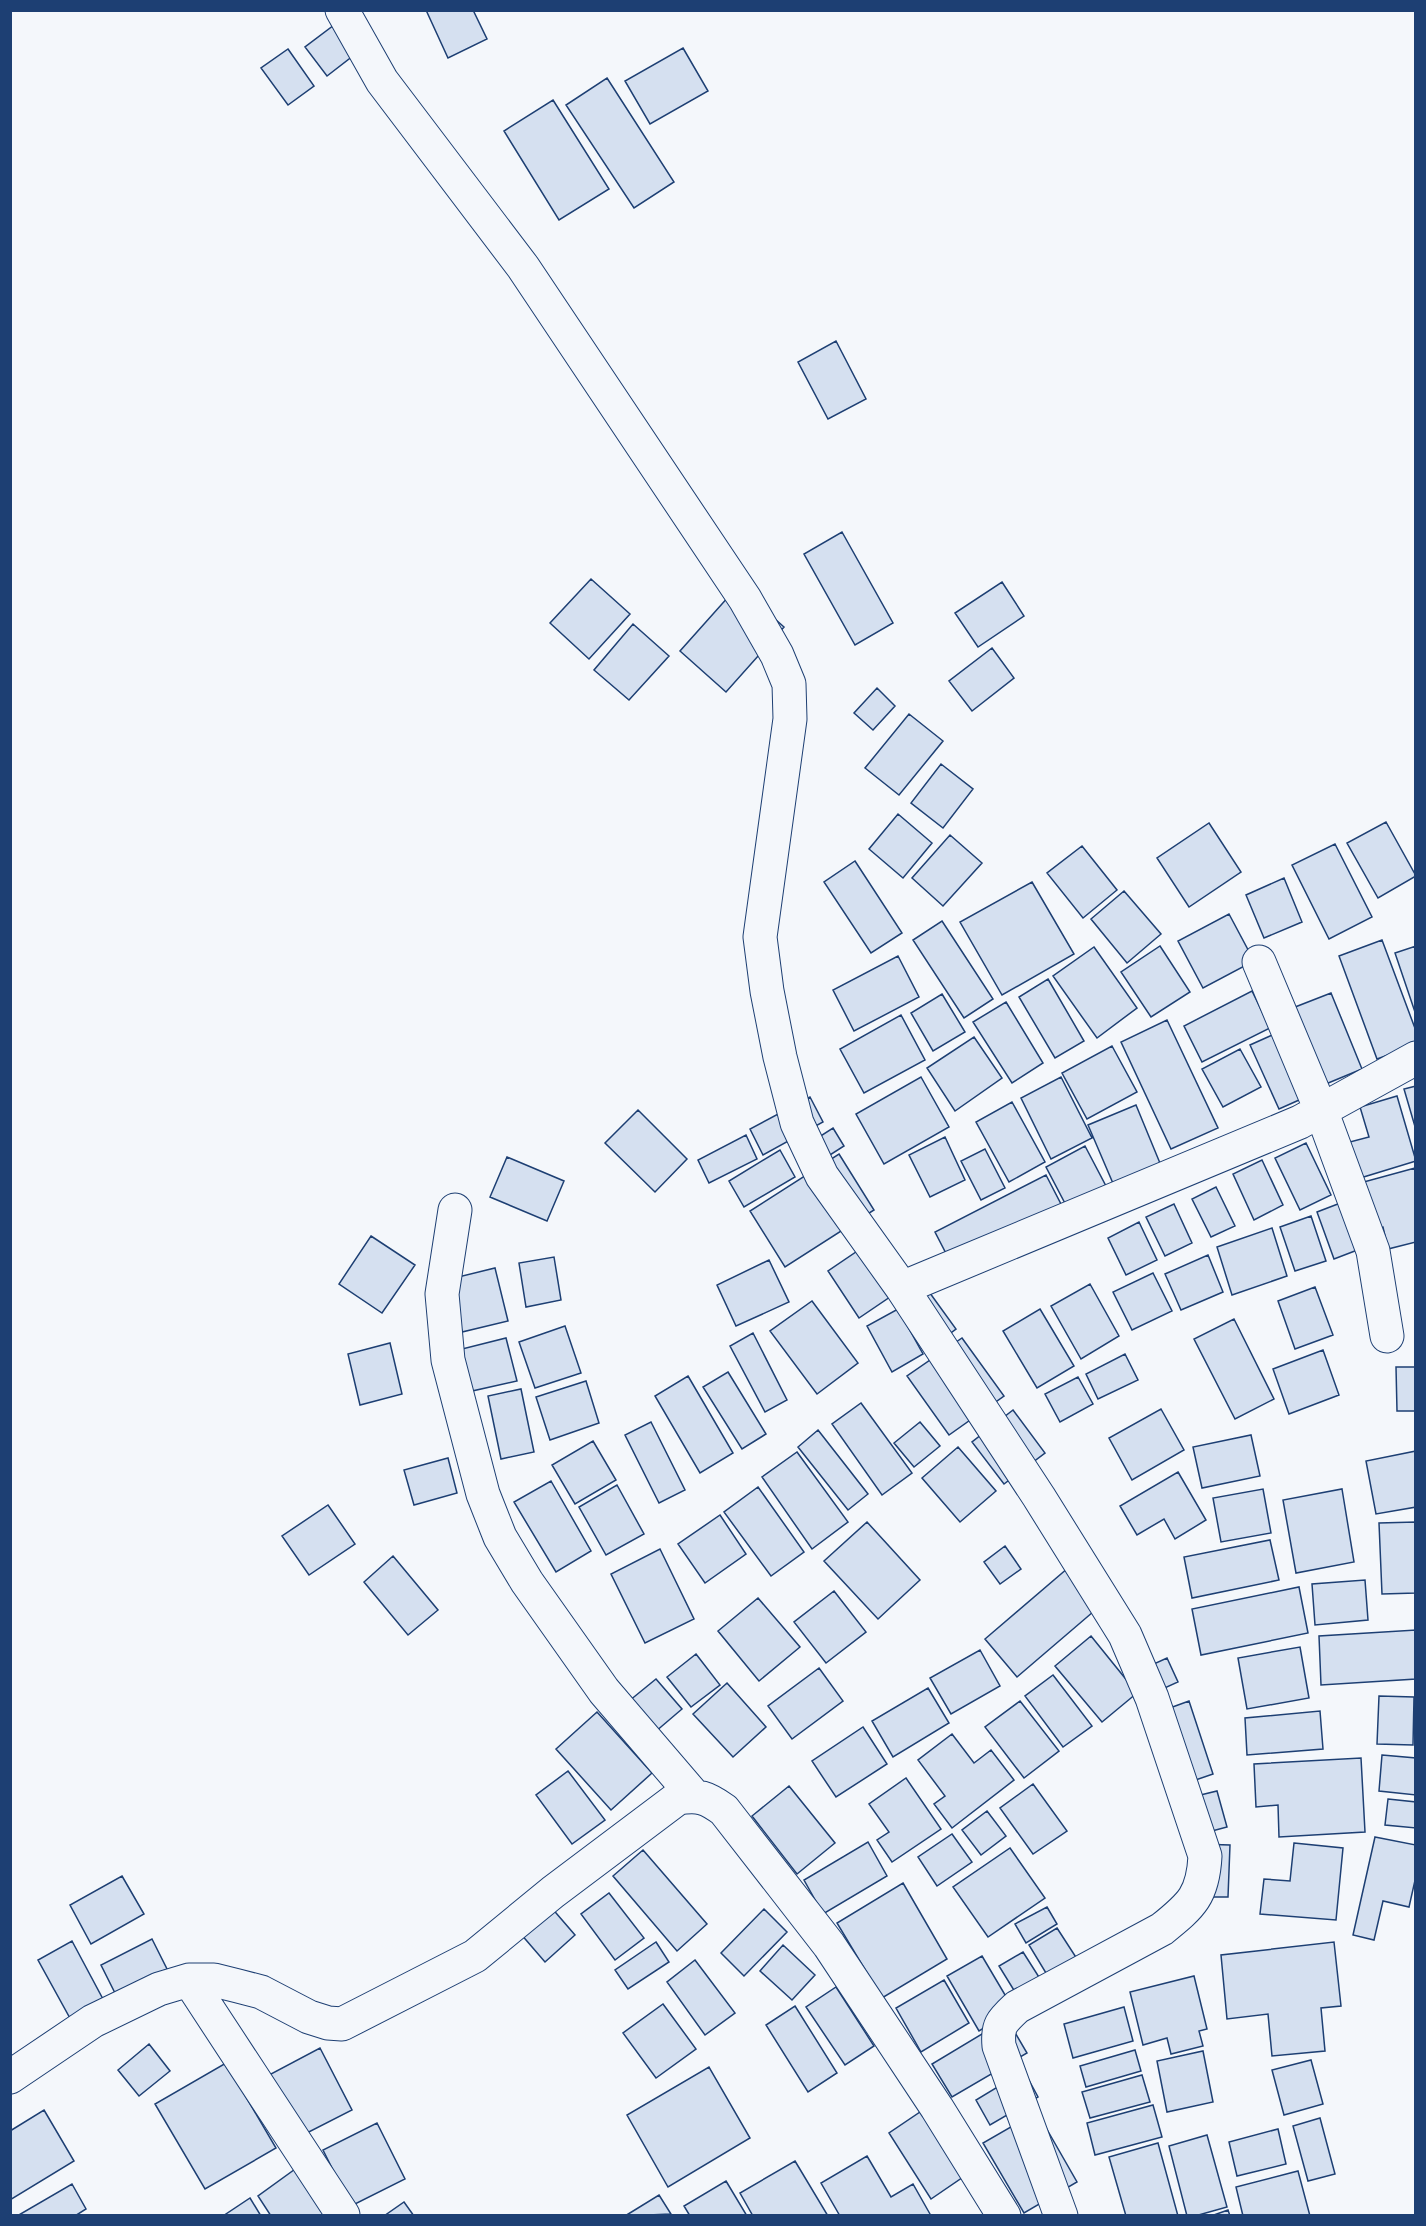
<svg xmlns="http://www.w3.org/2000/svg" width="1426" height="2226" font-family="Helvetica,sans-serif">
<rect width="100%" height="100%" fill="#f4f7fb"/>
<path fill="#d5e0f0" stroke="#1d3f73" stroke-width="1.5" d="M 426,10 L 473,10 L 487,39 L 448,58 Z
M 346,16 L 367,45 L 327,76 L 305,47 Z
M 683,48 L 708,91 L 650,124 L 625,81 Z
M 288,49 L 314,86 L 288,105 L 261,68 Z
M 607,78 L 674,182 L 634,208 L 566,105 Z
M 553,100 L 609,189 L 559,220 L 504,131 Z
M 836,341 L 866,399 L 828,419 L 798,362 Z
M 842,532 L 893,623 L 855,645 L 804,554 Z
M 591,579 L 630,614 L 589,659 L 550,623 Z
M 1002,582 L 1024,616 L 978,647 L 955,613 Z
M 738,586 L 784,627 L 726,692 L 680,651 Z
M 633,624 L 669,656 L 629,700 L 594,670 Z
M 992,648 L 1014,678 L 972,711 L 949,681 Z
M 877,688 L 895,706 L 873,730 L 854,713 Z
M 909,714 L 943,741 L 899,795 L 865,768 Z
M 941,764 L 973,789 L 943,828 L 911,803 Z
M 898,814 L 932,843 L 903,878 L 869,849 Z
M 1386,822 L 1416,876 L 1378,898 L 1347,843 Z
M 1209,823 L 1241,872 L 1189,907 L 1157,858 Z
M 950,835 L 982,863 L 943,906 L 912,878 Z
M 1335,844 L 1372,917 L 1329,939 L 1292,865 Z
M 1082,846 L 1117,890 L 1083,918 L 1047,873 Z
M 855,861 L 902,933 L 871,953 L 824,882 Z
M 1284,878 L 1302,922 L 1264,938 L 1246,895 Z
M 1032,882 L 1074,954 L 1002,995 L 960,922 Z
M 1124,891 L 1161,934 L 1127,963 L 1091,919 Z
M 1229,914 L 1254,961 L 1203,988 L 1178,941 Z
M 942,921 L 993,999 L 964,1018 L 913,940 Z
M 1382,940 L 1416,1031 L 1416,1045 L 1377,1059 L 1339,956 Z
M 1160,946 L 1190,992 L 1151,1017 L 1121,972 Z
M 1416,946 L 1416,1015 L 1395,953 Z
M 1094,947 L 1137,1008 L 1097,1038 L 1053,976 Z
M 898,956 L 919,997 L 854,1031 L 833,990 Z
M 1048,979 L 1084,1041 L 1055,1058 L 1019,997 Z
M 1252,991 L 1270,1028 L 1202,1062 L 1184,1026 Z
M 1331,993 L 1362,1069 L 1321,1086 L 1290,1009 Z
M 942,994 L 965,1032 L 933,1051 L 911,1013 Z
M 1006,1002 L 1043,1063 L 1012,1083 L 973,1022 Z
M 901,1015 L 925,1060 L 864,1093 L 840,1049 Z
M 1167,1020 L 1218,1128 L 1171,1149 L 1121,1042 Z
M 1279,1032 L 1308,1096 L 1279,1109 L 1250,1045 Z
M 974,1037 L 1002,1078 L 955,1111 L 927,1068 Z
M 1112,1046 L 1137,1092 L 1087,1119 L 1062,1073 Z
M 1240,1049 L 1261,1087 L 1223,1107 L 1202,1069 Z
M 921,1077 L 949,1127 L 884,1164 L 856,1114 Z
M 1061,1077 L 1092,1138 L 1051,1159 L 1021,1098 Z
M 1416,1086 L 1416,1130 L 1404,1089 Z
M 1397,1096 L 1416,1161 L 1357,1179 L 1346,1143 L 1369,1137 L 1360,1107 Z
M 810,1097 L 823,1122 L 763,1155 L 750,1129 Z
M 1012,1102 L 1045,1162 L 1009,1182 L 976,1122 Z
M 1136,1105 L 1162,1168 L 1115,1188 L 1088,1125 Z
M 638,1110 L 687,1159 L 655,1192 L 605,1143 Z
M 833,1128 L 844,1146 L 805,1171 L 794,1153 Z
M 746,1135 L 757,1159 L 709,1183 L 698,1160 Z
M 945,1137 L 965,1180 L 930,1197 L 909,1155 Z
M 1306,1143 L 1331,1195 L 1300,1210 L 1275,1158 Z
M 1085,1146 L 1107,1188 L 1068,1209 L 1046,1167 Z
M 985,1149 L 1005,1188 L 981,1200 L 961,1161 Z
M 780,1150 L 795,1177 L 744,1207 L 729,1181 Z
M 839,1154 L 874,1210 L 785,1267 L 750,1211 Z
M 507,1157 L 564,1181 L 547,1221 L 490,1197 Z
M 1262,1160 L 1283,1205 L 1254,1220 L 1233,1174 Z
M 1415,1168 L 1416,1242 L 1388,1249 L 1383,1227 L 1372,1229 L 1360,1183 Z
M 1046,1175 L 1063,1208 L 952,1265 L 935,1232 Z
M 1216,1187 L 1235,1226 L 1211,1237 L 1192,1199 Z
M 1343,1202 L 1360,1249 L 1334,1259 L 1317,1212 Z
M 1174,1204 L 1192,1243 L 1165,1256 L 1146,1217 Z
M 1311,1216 L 1326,1261 L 1295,1271 L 1280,1227 Z
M 1139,1222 L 1157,1260 L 1126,1275 L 1108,1238 Z
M 1272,1228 L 1287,1276 L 1232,1295 L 1217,1247 Z
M 881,1235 L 912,1282 L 859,1318 L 828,1271 Z
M 371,1236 L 415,1265 L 382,1313 L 339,1284 Z
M 1208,1255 L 1223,1292 L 1181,1310 L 1165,1274 Z
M 554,1257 L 561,1300 L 526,1307 L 519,1263 Z
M 769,1260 L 789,1302 L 736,1326 L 717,1285 Z
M 495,1268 L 508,1321 L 462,1332 L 450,1279 Z
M 1153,1273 L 1172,1311 L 1132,1330 L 1113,1292 Z
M 1090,1284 L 1119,1336 L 1081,1359 L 1051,1306 Z
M 1315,1287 L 1333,1335 L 1295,1349 L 1278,1301 Z
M 927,1289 L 956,1329 L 932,1347 L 903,1308 Z
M 812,1301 L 858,1363 L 817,1394 L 770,1331 Z
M 898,1309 L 923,1354 L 892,1372 L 867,1326 Z
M 1040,1309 L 1074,1366 L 1037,1388 L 1003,1331 Z
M 1234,1319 L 1274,1399 L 1235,1419 L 1194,1339 Z
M 565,1326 L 581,1373 L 535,1388 L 519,1342 Z
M 753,1333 L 787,1400 L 765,1412 L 730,1346 Z
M 506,1338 L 517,1381 L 472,1391 L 462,1349 Z
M 962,1338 L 1004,1396 L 949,1435 L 907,1376 Z
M 390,1343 L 402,1394 L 360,1405 L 348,1354 Z
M 1323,1350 L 1339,1395 L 1289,1414 L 1273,1369 Z
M 1125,1354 L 1138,1380 L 1098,1399 L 1086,1374 Z
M 1396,1367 L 1416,1367 L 1416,1411 L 1397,1411 Z
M 728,1372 L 766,1434 L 742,1449 L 703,1387 Z
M 688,1376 L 733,1453 L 700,1473 L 655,1396 Z
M 1078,1377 L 1093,1404 L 1060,1422 L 1045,1394 Z
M 586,1381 L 599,1423 L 550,1440 L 536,1397 Z
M 521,1389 L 534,1452 L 501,1459 L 488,1396 Z
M 861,1403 L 912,1473 L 882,1495 L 832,1424 Z
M 1161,1409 L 1184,1450 L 1132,1480 L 1109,1438 Z
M 1013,1410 L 1045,1453 L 1004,1484 L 972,1442 Z
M 651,1422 L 685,1490 L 659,1503 L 625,1435 Z
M 920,1422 L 940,1446 L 914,1467 L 894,1443 Z
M 818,1430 L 868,1494 L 848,1510 L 798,1447 Z
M 1251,1435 L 1260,1476 L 1202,1488 L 1193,1447 Z
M 593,1441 L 616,1480 L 575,1504 L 552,1465 Z
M 958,1447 L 996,1491 L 960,1522 L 922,1478 Z
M 1416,1451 L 1416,1507 L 1376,1514 L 1366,1461 Z
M 797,1452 L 848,1522 L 812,1549 L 762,1477 Z
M 448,1458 L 457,1493 L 414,1505 L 404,1470 Z
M 1178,1472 L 1206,1520 L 1175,1539 L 1164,1519 L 1137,1535 L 1120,1506 Z
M 551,1481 L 591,1551 L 556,1572 L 514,1502 Z
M 617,1485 L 644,1534 L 606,1555 L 579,1507 Z
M 758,1487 L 804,1552 L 771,1576 L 724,1512 Z
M 1263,1489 L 1271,1533 L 1221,1542 L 1213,1498 Z
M 1342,1489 L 1354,1562 L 1296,1573 L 1283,1500 Z
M 328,1505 L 355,1544 L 309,1575 L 282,1536 Z
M 720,1515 L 746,1554 L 705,1583 L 678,1544 Z
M 867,1522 L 920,1580 L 878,1619 L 824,1561 Z
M 1416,1522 L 1416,1593 L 1382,1594 L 1379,1523 Z
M 1270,1540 L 1279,1580 L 1192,1598 L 1184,1557 Z
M 1005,1546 L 1021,1569 L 1000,1584 L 984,1562 Z
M 660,1549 L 694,1619 L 645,1643 L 611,1574 Z
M 393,1556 L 438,1610 L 408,1635 L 364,1582 Z
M 1082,1556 L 1114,1594 L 1017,1677 L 985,1639 Z
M 1365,1580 L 1368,1620 L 1315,1625 L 1312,1584 Z
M 1299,1587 L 1308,1633 L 1201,1655 L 1192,1609 Z
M 834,1591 L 866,1632 L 826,1663 L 794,1622 Z
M 758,1598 L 800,1647 L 759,1681 L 718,1631 Z
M 1416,1630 L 1416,1679 L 1321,1685 L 1319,1636 Z
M 1091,1636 L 1137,1693 L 1102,1722 L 1055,1666 Z
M 1300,1647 L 1309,1698 L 1247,1709 L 1238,1658 Z
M 980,1650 L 1000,1686 L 951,1714 L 930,1678 Z
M 696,1654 L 720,1685 L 691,1707 L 667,1677 Z
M 1167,1658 L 1178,1682 L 1158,1691 L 1147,1667 Z
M 819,1668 L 843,1701 L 792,1739 L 768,1706 Z
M 1053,1675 L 1092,1726 L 1063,1747 L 1025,1696 Z
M 656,1679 L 682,1709 L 655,1732 L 629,1701 Z
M 727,1683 L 766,1727 L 733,1757 L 693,1714 Z
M 928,1688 L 949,1723 L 893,1757 L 872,1721 Z
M 1379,1696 L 1414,1697 L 1413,1745 L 1377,1744 Z
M 1020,1701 L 1059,1751 L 1024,1778 L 985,1727 Z
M 1189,1701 L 1213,1774 L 1181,1785 L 1156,1713 Z
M 1320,1711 L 1323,1749 L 1247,1755 L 1245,1718 Z
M 597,1712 L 652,1773 L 611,1810 L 556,1749 Z
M 863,1727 L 887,1764 L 836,1797 L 812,1761 Z
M 952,1734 L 974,1763 L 991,1750 L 1014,1780 L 952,1828 L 934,1804 L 945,1796 L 918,1760 Z
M 1382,1755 L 1416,1758 L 1416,1795 L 1379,1791 Z
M 1361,1758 L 1365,1832 L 1279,1837 L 1278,1805 L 1256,1807 L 1254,1764 Z
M 568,1771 L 605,1820 L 572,1844 L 536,1795 Z
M 906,1778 L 941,1829 L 892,1862 L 877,1840 L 889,1832 L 869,1804 Z
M 1033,1784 L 1067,1831 L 1033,1854 L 1000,1808 Z
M 789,1786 L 835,1843 L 797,1874 L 752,1816 Z
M 1217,1791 L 1227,1827 L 1197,1835 L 1188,1798 Z
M 1388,1799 L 1416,1802 L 1416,1828 L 1385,1825 Z
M 987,1811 L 1006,1836 L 981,1855 L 962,1830 Z
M 952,1834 L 972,1862 L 937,1886 L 918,1857 Z
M 1375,1837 L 1416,1845 L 1416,1876 L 1409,1907 L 1383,1901 L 1374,1940 L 1353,1935 Z
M 868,1842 L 887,1876 L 823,1914 L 804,1880 Z
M 1294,1843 L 1343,1848 L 1336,1920 L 1260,1914 L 1264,1879 L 1290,1881 Z
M 1197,1844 L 1230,1845 L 1228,1897 L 1195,1897 Z
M 1010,1848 L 1045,1898 L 988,1937 L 953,1887 Z
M 643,1850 L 707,1924 L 677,1951 L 613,1876 Z
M 122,1876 L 144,1914 L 91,1944 L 70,1905 Z
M 903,1883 L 947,1959 L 882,1998 L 837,1923 Z
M 609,1893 L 644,1938 L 615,1960 L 581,1914 Z
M 550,1906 L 575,1935 L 545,1962 L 520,1933 Z
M 1047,1907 L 1057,1924 L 1026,1943 L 1015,1924 Z
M 764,1909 L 787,1932 L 744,1976 L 721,1953 Z
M 1057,1928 L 1081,1965 L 1052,1983 L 1029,1945 Z
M 152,1939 L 167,1969 L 116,1995 L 101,1965 Z
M 72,1941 L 104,2001 L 71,2020 L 38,1960 Z
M 656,1942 L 669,1962 L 628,1989 L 615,1970 Z
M 1334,1942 L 1341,2006 L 1321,2008 L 1325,2051 L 1272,2056 L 1268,2014 L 1227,2019 L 1221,1955 Z
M 783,1945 L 815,1975 L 792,2000 L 760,1971 Z
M 1023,1952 L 1044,1985 L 1020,2000 L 999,1966 Z
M 982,1956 L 1014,2010 L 979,2031 L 947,1976 Z
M 695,1960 L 735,2013 L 705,2035 L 667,1982 Z
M 1194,1976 L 1207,2029 L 1199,2031 L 1203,2046 L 1171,2054 L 1167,2038 L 1143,2045 L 1130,1992 Z
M 944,1980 L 969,2023 L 921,2052 L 896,2008 Z
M 836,1987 L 874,2046 L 845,2065 L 806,2007 Z
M 663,2004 L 696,2049 L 656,2078 L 623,2033 Z
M 795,2006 L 837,2073 L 808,2092 L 766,2025 Z
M 1124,2007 L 1133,2041 L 1073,2058 L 1064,2024 Z
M 1007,2019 L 1027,2053 L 952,2097 L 932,2064 Z
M 149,2044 L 170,2071 L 139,2096 L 118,2070 Z
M 320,2048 L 352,2110 L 301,2136 L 269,2075 Z
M 1135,2050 L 1141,2071 L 1086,2087 L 1080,2066 Z
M 1203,2051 L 1213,2102 L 1167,2112 L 1157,2061 Z
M 1311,2060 L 1323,2104 L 1284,2115 L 1272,2070 Z
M 226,2063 L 276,2148 L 205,2189 L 155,2104 Z
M 709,2067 L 750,2138 L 668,2187 L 627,2115 Z
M 1024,2071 L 1038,2097 L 990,2125 L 976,2100 Z
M 1142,2075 L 1150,2102 L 1090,2118 L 1082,2092 Z
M 1153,2105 L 1162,2137 L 1095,2155 L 1087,2123 Z
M 44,2110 L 74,2161 L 10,2200 L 10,2131 Z
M 923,2110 L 966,2175 L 931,2199 L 889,2133 Z
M 1037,2112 L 1077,2182 L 1024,2213 L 983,2143 Z
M 1320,2118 L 1335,2174 L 1308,2181 L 1293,2126 Z
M 377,2123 L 405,2179 L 351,2206 L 323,2150 Z
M 1278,2129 L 1286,2164 L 1237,2176 L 1229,2142 Z
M 1207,2135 L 1227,2207 L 1195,2216 L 1187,2216 L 1169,2146 Z
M 1158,2143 L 1178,2216 L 1126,2216 L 1109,2157 Z
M 867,2156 L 891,2197 L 913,2184 L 930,2214 L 928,2216 L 840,2216 L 821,2183 Z
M 795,2161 L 828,2216 L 753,2216 L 740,2193 Z
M 298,2167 L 332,2216 L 271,2216 L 258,2196 Z
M 1298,2171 L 1310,2216 L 1243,2216 L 1236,2187 Z
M 726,2181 L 747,2216 L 690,2216 L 684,2206 Z
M 72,2184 L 86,2209 L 75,2216 L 17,2216 Z
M 659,2195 L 671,2214 L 625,2216 Z
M 250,2198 L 261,2216 L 223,2216 Z
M 404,2202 L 414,2216 L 384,2216 Z
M 1228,2210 L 1230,2216 L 1211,2216 Z"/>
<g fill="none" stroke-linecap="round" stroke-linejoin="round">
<g stroke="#1d3f73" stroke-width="35">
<path id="minor" d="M 342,10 L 382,81 L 523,267 L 745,599 L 777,655 L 789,684 L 790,719 L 760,937 L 767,991 L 780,1057 L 797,1123 L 822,1176 L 902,1288 L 1039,1497 L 1125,1635 L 1152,1698 L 1205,1856 C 1203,1895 1192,1905 1162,1929 L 1017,2007 C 1002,2021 997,2025 999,2046 L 1061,2216
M 1259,962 L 1321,1110 L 1373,1251 L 1387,1336
M 455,1210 L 442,1294 L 448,1360 L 483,1494 L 500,1537 L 527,1582 L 604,1691 L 694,1796
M 902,1288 L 1300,1122 L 1416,1058
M 189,1980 L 343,2215
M 10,2077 L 93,2021 L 159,1989 L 189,1980 L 214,1980 L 238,1986 L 261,1992 L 309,2017 L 328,2023 L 342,2024 L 475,1956 L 553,1892 L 678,1798 C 699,1795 706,1797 724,1810 L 829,1945 L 937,2108 L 1004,2216"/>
</g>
<use href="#minor" stroke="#f4f7fb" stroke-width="33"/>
</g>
<rect width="1426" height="2226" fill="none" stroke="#1d3f73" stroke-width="24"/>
</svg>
